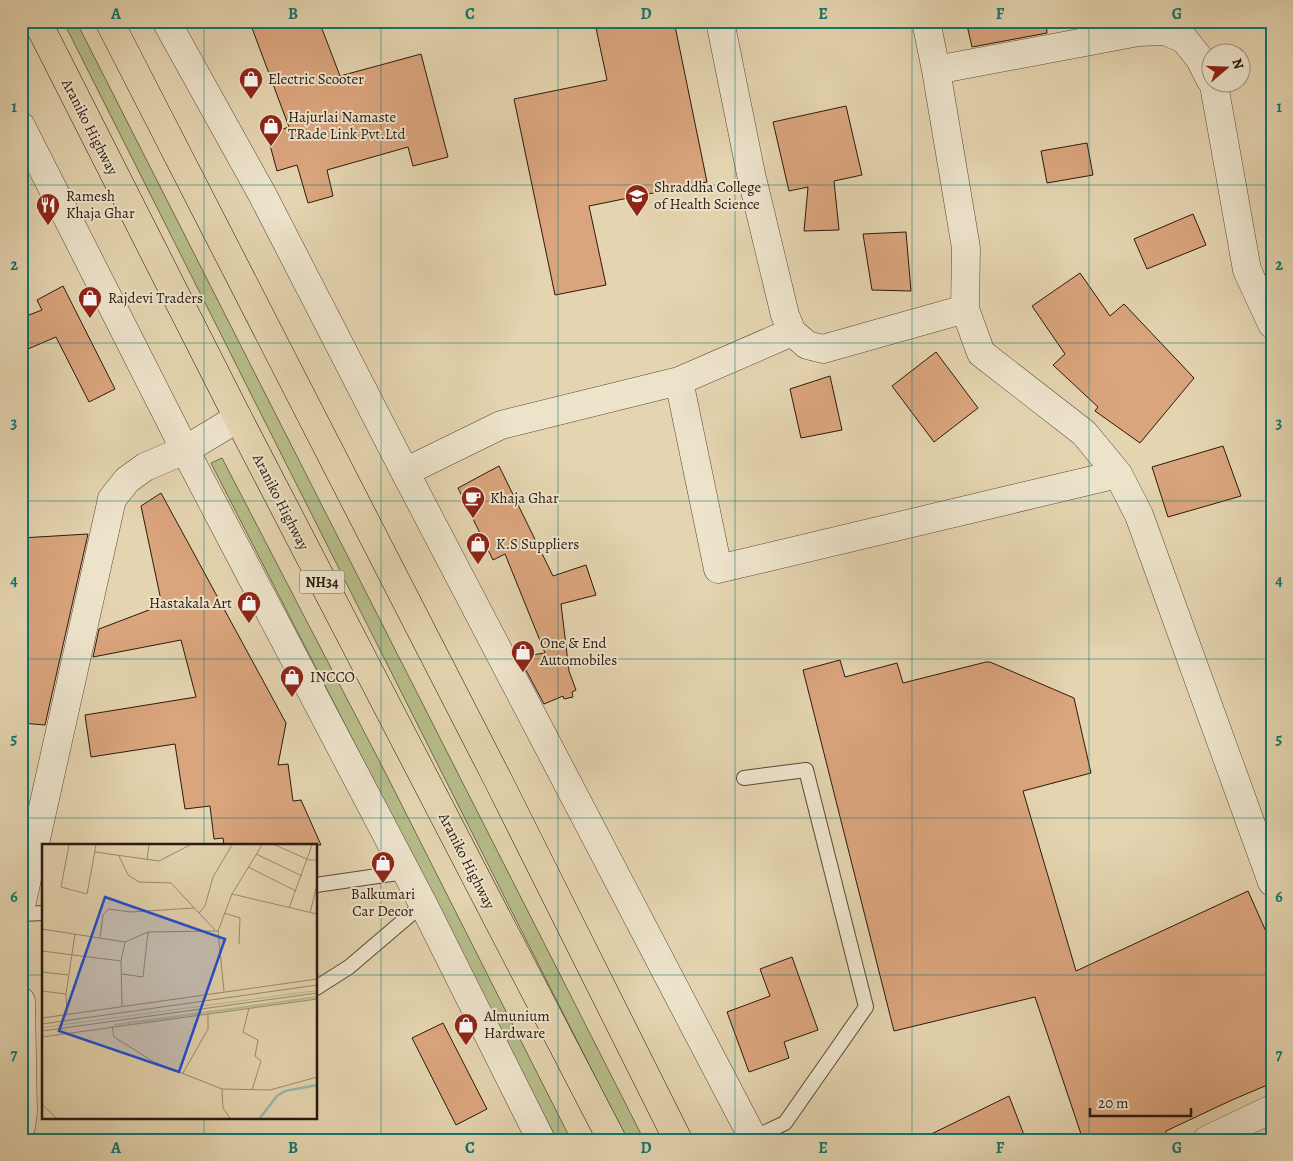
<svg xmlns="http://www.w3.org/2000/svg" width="1293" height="1161" font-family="Alegreya,serif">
<rect width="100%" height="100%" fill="#e4d4af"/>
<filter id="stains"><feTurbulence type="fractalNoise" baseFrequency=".004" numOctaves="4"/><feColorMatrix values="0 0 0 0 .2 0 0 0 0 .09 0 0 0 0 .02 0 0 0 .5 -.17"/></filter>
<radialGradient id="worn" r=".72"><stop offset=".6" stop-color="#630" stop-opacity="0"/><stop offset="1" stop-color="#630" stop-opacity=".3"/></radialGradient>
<path fill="#b6bc89" stroke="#706b4c" d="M 63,21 L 76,21 L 644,1140 L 627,1140 Z
M 222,458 L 384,770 L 571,1140 L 557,1140 L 461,954 L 377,787 L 211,463 Z"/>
<path fill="#daa47c" stroke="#2a1a10" d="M 271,21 L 319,21 L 340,76 L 421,54 L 448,157 L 413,166 L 408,147 L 327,170 L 333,196 L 308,203 L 297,165 L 277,171 L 267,134 L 289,127 L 252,28 Z
M 630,21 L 674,21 L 707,182 L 589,206 L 606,285 L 555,295 L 514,99 L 607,80 L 596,28 Z
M 966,21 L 1046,21 L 1047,33 L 972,47 Z
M 846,106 L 862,175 L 834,181 L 839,230 L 804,231 L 808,187 L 789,191 L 773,122 Z
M 1087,143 L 1093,175 L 1047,183 L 1041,151 Z
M 1193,214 L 1206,245 L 1147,269 L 1134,239 Z
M 906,232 L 911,291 L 872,290 L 863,234 Z
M 1080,273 L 1110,316 L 1124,304 L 1194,378 L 1140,443 L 1095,411 L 1098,407 L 1053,365 L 1065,354 L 1032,306 Z
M 63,286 L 115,389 L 89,402 L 56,337 L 21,352 L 21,318 L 42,310 L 37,300 Z
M 936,352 L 978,408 L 934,442 L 892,386 Z
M 830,376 L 842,430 L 801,438 L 790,389 Z
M 1223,446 L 1241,496 L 1168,517 L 1152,467 Z
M 499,466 L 553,576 L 586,565 L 596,595 L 561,604 L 569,671 L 576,690 L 572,692 L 573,697 L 564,699 L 563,696 L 544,704 L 519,657 L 545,653 L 505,554 L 493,560 L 458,488 Z
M 161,493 L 286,723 L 278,765 L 288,764 L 293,801 L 301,800 L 321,845 L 224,845 L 223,838 L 214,839 L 210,806 L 185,809 L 175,744 L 91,757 L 85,715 L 196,697 L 181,640 L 93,657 L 99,629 L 162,605 L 141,506 Z
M 88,534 L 45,725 L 21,723 L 21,538 Z
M 840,660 L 845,677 L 897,663 L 903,683 L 986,662 L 990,662 L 1074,698 L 1091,773 L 1023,791 L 1076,971 L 1248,891 L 1272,945 L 1272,1083 L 1232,1100 L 1166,1131 L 1166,1134 L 1148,1140 L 1083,1140 L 1035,997 L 894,1031 L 803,670 Z
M 792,957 L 818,1030 L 784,1042 L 789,1058 L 749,1072 L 727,1012 L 770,996 L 760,969 Z
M 443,1023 L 487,1109 L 456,1125 L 412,1038 Z
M 1009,1096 L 1026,1140 L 919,1140 Z"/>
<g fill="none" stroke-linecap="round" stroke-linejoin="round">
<g stroke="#584838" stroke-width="16">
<path id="service" d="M 744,778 L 806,770 L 866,1007 L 785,1123 L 753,1138
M 316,885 L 405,872
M 21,914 L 44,913
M 316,988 L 349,967 L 423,904"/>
</g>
<g stroke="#584838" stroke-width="29">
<path id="minor" d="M 166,21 L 262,194 L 405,472 L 754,1140
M 720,21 L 751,174 L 785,315 L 792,332 L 807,345 L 823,349 L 965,309
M 926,21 L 936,70 L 966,248 L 965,309 L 981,353 L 1084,433 L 1118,474 L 1139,515 L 1272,882
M 936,70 L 1138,32 L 1165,31 L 1184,39 L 1200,59 L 1210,79
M 1212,82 L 1214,85 L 1247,270 L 1272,324
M 21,126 L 185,450 L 423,904 L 541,1140
M 679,381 L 718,569 L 1118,474
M 405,472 L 501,425 L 679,381 L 792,332
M 21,906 L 112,499 L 127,480 L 145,467 L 185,450 L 238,418
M 21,1001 L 23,1112 L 21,1127
M 1207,1140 L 1272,1109"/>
</g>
<g stroke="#2a1a10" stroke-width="29">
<path id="trunk" d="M 37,21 L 238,418 L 612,1140
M 109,21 L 499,782 L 678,1140"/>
</g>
<use href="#service" stroke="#ede3cb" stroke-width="14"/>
<use href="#minor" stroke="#ede3cb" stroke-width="28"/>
<use href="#trunk" stroke="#e4d4af" stroke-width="28"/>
</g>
<path fill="none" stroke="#0f766e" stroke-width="1" stroke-opacity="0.55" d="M 204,21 L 204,845M 381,21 L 381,1140M 558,21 L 558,1140M 735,21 L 735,1140M 912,21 L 912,1140M 1089,21 L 1089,1140M 21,185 L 1272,185M 21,343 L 1272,343M 21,501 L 1272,501M 21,659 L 1272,659M 21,818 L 1272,818M 21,975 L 44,975M 316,975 L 1272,975M 204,1117 L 204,1140"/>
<defs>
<g id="shop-pin" transform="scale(1.25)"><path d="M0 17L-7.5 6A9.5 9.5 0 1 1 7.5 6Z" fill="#8f2418" stroke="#ede3cb"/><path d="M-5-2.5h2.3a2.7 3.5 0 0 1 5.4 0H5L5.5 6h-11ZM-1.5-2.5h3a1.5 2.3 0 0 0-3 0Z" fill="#fff"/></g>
<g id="university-pin" transform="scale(1.25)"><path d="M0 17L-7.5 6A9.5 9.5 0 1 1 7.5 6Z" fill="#8f2418" stroke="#ede3cb"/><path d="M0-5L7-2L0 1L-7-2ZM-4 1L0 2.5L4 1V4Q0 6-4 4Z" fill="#fff"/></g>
<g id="restaurant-pin" transform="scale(1.25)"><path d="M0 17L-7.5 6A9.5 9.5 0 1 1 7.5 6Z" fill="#8f2418" stroke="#ede3cb"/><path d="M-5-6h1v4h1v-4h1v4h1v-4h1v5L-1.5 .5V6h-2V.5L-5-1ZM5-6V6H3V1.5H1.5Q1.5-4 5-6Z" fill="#fff"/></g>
<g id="cafe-pin" transform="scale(1.25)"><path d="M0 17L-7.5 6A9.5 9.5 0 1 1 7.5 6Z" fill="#8f2418" stroke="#ede3cb"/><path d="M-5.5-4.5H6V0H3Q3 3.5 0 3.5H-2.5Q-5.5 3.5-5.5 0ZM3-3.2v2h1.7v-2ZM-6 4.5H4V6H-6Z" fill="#fff"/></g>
</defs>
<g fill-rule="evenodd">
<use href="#shop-pin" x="251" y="79"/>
<use href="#shop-pin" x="271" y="126"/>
<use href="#university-pin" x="637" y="196"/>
<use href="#restaurant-pin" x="48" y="205"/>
<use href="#shop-pin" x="90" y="298"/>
<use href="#cafe-pin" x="473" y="498"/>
<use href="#shop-pin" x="478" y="544"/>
<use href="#shop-pin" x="249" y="603"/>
<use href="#shop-pin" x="523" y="652"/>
<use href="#shop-pin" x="292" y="677"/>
<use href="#shop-pin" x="383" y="863"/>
<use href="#shop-pin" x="466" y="1025"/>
</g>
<g text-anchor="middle" stroke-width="4" stroke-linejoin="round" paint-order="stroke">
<rect fill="#ede3cb" stroke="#645648" stroke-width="1" x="299.5" y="570.5" width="45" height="23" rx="4"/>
<g font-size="14" font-weight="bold" fill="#2a1a10">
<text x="322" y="587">NH34</text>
</g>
<g font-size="15" fill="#2a1a10" stroke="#ede3cb" text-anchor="start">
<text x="268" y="84">Electric Scooter</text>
<text x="288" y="122">Hajurlai Namaste<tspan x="288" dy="17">TRade Link Pvt.Ltd</tspan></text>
<text x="654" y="192">Shraddha College<tspan x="654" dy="17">of Health Science</tspan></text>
<text x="66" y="201">Ramesh<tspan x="66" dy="17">Khaja Ghar</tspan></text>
<text x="108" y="303">Rajdevi Traders</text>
<text x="490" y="503">Khaja Ghar</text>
<text x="496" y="549">K.S Suppliers</text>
<text x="232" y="608" text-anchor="end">Hastakala Art</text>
<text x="540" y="648">One &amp; End<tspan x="540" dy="17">Automobiles</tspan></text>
<text x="310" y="682">INCCO</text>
<text x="383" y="899" text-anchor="middle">Balkumari<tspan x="383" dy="17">Car Decor</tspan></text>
<text x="484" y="1021">Almunium<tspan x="484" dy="17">Hardware</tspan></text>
</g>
<g font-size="15" fill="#2a1a10" stroke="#ede3cb">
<text transform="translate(90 127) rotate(63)" y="5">Araniko Highway</text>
<text transform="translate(281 502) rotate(63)" y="5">Araniko Highway</text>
<text transform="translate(467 861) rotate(63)" y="5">Araniko Highway</text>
</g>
</g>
<g transform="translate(42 844)">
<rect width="275" height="275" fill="#e4d4af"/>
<path d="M 275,146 L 275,147 L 0,184 L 0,183 ZM 275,152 L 275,154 L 72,182 L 72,180 Z" fill="#b6bc89"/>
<path fill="none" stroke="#95b8ad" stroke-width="2.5" d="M 218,274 L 235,252 L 243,247 L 275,241"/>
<path fill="none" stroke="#9a8a6f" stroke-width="1" d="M 27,1 L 19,43 L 45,50 L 54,1M 233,1 L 267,16 L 275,16M 53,8 L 117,17 L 148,1M 214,10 L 260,32M 77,12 L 86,31 L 97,38 L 129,39 L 173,86M 105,16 L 107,1M 206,23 L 254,47M 190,50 L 275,70M 247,64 L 270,1M 157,69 L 163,62 L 171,33 L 190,1M 182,69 L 198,74 L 197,100M 268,69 L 275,41M 0,85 L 83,98 L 106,88 L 176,87M 58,93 L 61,71 L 66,65 L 89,68 L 152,64M 0,107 L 79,117 L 83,98M 79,117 L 80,162M 0,128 L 26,131M 80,130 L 101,133 L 106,88M 0,147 L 24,150M 182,147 L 176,87 L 190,50 L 220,1M 207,164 L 201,188 L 216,196 L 213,212 L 219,217 L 210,246M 25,171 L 24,150 L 33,90M 0,174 L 275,135M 0,180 L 275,141M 70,182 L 72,193 L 112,218 L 180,245 L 181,264 L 188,274M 0,187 L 275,149M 0,193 L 275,155M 141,229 L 166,185 L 166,170M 180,245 L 228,246 L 275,233M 0,260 L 14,274"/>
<path fill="#1d4ed8" fill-opacity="0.15" stroke="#1d4ed8" stroke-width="2.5" d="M 63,53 L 183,95 L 137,228 L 17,187 Z"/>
<rect width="275" height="275" fill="none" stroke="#2a1a10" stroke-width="2.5"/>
</g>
<rect width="1293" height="1161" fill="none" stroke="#e4d4af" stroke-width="55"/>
<g transform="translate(1226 68) rotate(71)"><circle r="24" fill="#ede3cb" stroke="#9f9380"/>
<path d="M0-4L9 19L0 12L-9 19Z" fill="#8f2418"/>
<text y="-8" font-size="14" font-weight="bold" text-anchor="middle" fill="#2a1a10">N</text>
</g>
<path d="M1090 1108v8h101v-8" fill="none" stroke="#2a1a10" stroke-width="2.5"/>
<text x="1098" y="1108" font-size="15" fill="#2a1a10" stroke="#ede3cb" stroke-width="4" paint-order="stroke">20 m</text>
<rect x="28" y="28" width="1238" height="1106" fill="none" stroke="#0f766e" stroke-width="2"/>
<g font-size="16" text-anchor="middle" font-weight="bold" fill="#0f766e">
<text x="116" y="19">A</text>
<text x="293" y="19">B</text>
<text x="470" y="19">C</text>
<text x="646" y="19">D</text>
<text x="823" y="19">E</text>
<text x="1000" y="19">F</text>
<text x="1177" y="19">G</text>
<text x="14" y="112">1</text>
<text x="1279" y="112">1</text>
<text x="14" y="270">2</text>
<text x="1279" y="270">2</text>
<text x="14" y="428">3</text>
<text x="1279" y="428">3</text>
<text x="14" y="586">4</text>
<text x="1279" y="586">4</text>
<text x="14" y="744">5</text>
<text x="1279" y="744">5</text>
<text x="14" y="902">6</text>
<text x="1279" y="902">6</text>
<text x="14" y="1060">7</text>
<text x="1279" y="1060">7</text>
<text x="116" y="1153">A</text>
<text x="293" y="1153">B</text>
<text x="470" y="1153">C</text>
<text x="646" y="1153">D</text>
<text x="823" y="1153">E</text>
<text x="1000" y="1153">F</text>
<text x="1177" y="1153">G</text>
</g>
<rect width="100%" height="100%" filter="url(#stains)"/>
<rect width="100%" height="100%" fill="url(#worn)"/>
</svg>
